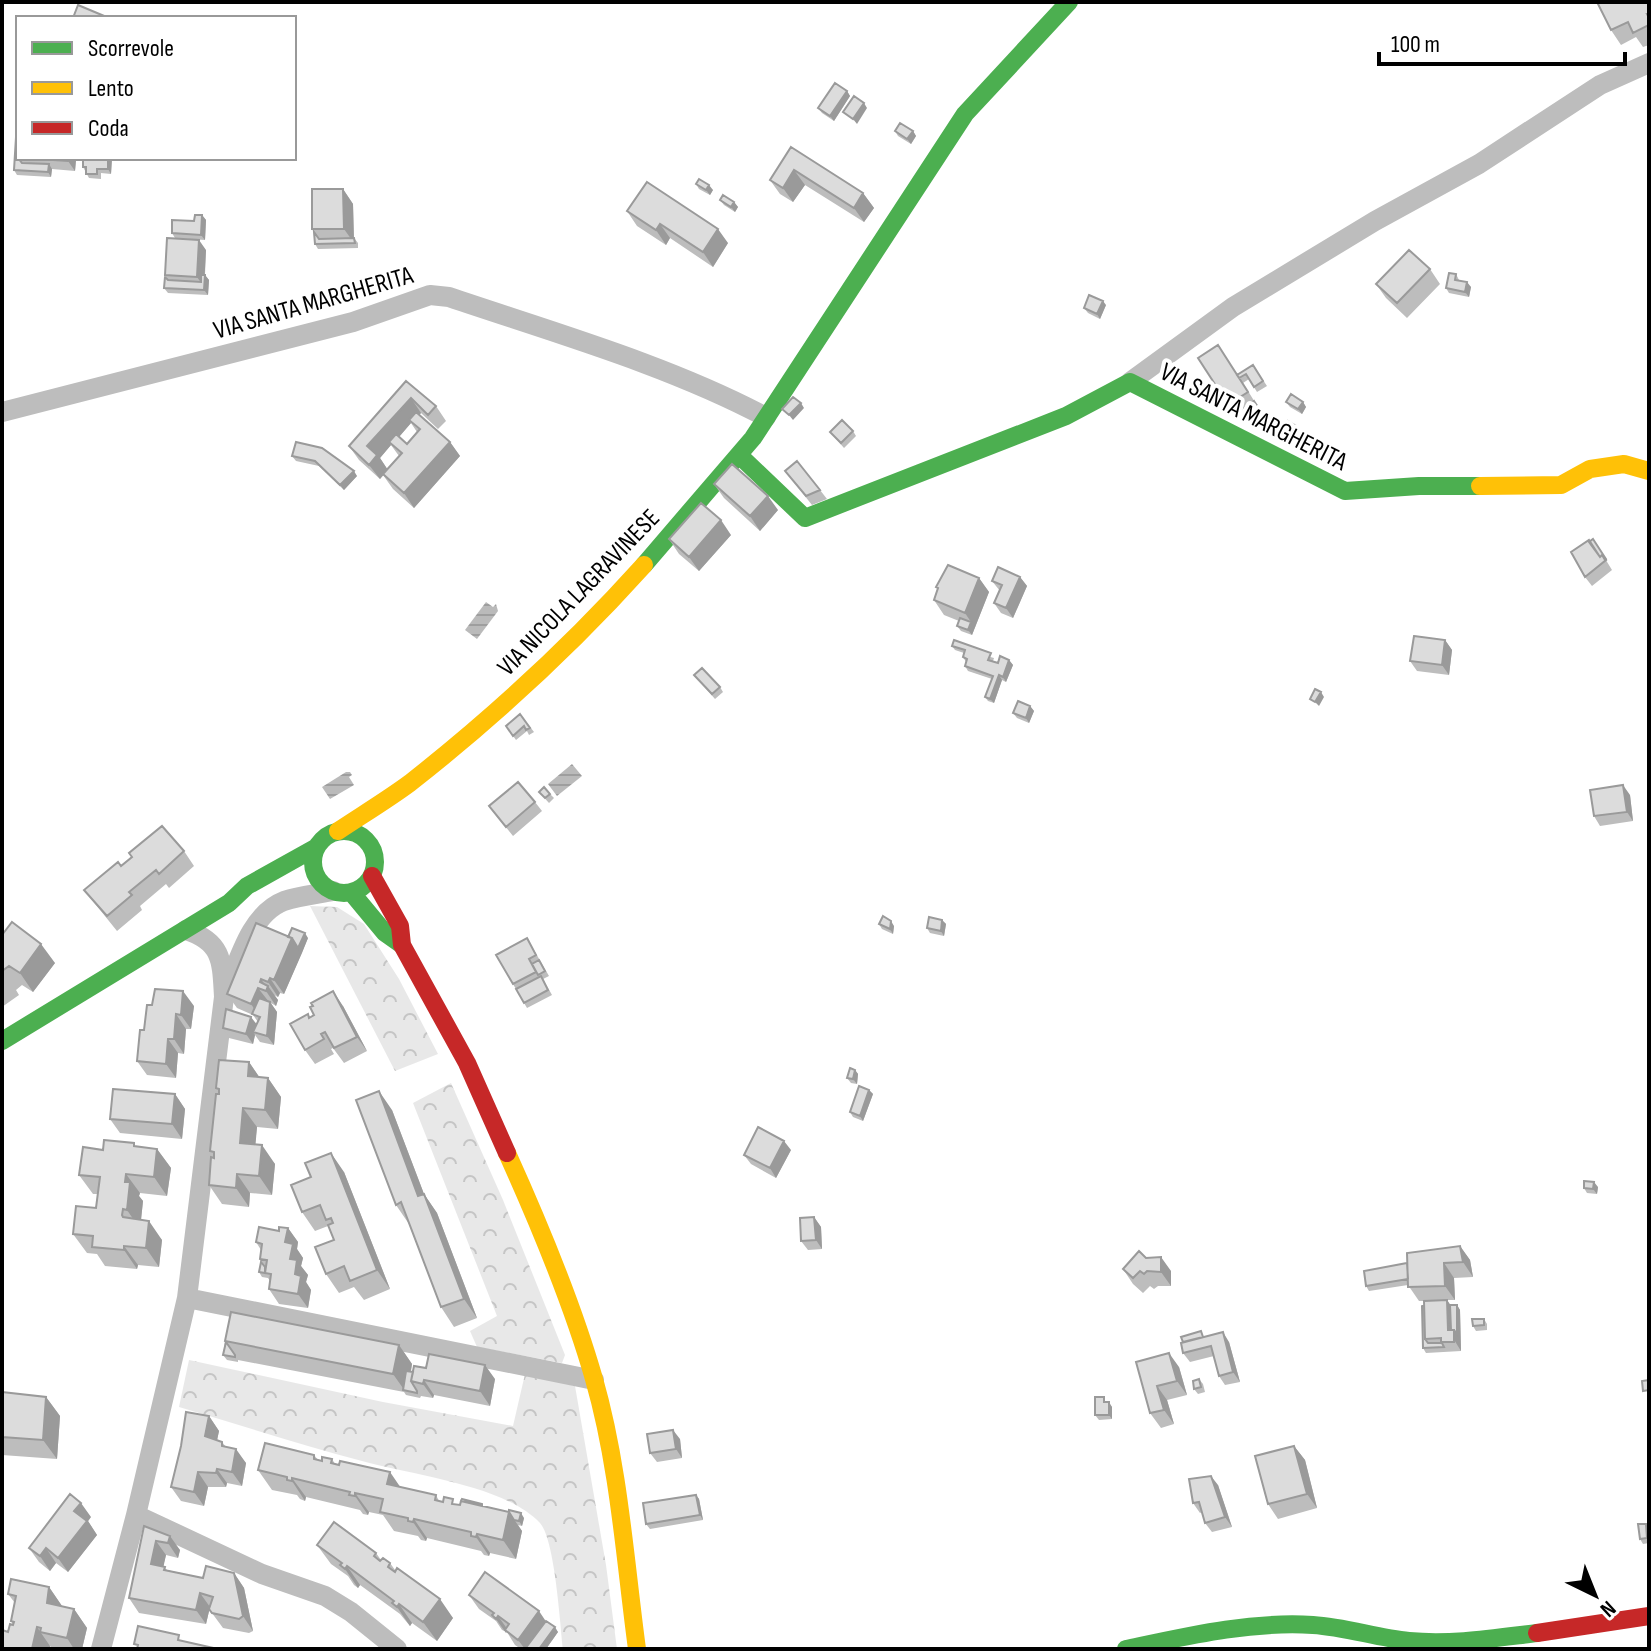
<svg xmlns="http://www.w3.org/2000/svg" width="1651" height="1651" font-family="'Sofia Sans Condensed',sans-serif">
<defs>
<pattern id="forest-crowns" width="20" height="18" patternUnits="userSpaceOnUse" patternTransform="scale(2)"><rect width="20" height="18" fill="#e8e8e8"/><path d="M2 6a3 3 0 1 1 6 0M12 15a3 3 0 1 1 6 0" fill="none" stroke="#c5c5c5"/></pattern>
<pattern id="water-rules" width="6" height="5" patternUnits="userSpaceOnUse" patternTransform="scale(2)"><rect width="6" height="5" fill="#bababa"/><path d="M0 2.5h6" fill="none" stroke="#9e9e9e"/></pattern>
</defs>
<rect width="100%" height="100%" fill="#fff"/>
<path fill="url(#forest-crowns)" d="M 310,906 L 337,907 L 364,924 L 399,979 L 438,1054 L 395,1071 Z
M 451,1083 L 503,1200 L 565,1355 L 562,1363 L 477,1347 L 470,1331 L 497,1316 L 413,1103 Z
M 189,1360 L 383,1402 L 513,1426 L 525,1374 L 575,1386 L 606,1565 L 617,1649 L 563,1649 C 560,1623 555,1540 540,1523 C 505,1485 411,1475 362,1461 C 301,1445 240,1425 179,1407 Z"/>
<path fill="url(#water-rules)" d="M 486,602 L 493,607 L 496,604 L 498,611 L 477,639 L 465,630 Z
M 572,764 L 582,776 L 557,796 L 548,784 Z
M 346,772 L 350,772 L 352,775 L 349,777 L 354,785 L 330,799 L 322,787 Z"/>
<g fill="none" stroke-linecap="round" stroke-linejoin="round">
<path stroke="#bdbdbd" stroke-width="20" d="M 1130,382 L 1233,307 L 1375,221 L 1479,164 L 1600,85 L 1649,63
M 2,412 L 353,322 L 430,295 L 449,297 C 555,333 668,365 766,417
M 225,994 C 238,963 250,914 284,901 C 299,896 317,894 333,891
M 187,1298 L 594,1380
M 136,1515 L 262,1574 L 325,1596 L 351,1612 L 397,1649
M 101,1649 L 136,1515 L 187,1298 L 224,997 C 222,962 223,942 186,930"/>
<path stroke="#4caf50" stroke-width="18" d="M 740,456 L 805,518 L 1066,416 L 1130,382 L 1345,491 L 1419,486 L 1480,486
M 644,565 L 753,438 L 965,114 L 1069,2
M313 862a31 31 0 1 1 62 0a31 31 0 1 1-62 0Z
M 351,892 L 385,933 L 402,945
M 2,1041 L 229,903 L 247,886 L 315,848
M 1126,1649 C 1187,1636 1250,1621 1313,1625 C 1346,1627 1377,1638 1409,1641 C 1452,1645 1495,1638 1537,1633"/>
<path stroke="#ffc107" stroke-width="18" d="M 1480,486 L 1561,485 L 1590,469 L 1624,464 L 1649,471
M 338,831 C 362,815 387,800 410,783 C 494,717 573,644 644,565
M 507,1153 C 540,1226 572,1302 594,1379 C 619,1466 625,1560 637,1649"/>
<path stroke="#c62828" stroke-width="18" d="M 372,876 L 400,926 L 402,945 L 467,1063 L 507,1153
M 1537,1633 L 1649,1616"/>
</g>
<path fill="#bdbdbd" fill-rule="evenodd" d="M 1649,2 L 1649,45 L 1643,47 L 1636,37 L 1621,45 L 1611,30 Z
M 847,91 L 850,96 L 834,121 L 822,113 L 818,108 Z
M 895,131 L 913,131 L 916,136 L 911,144 L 898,136 Z
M 791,147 L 863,193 L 874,208 L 864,222 L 805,185 L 793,202 L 780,194 L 770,180 Z
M 18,158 L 112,158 L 111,174 L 101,173 L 101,179 L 89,178 L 83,167 L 83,161 L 76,160 L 75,171 L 52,169 L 51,177 L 17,175 L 14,170 Z
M 696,184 L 713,190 L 710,195 L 699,189 Z
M 343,189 L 353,204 L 354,238 L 358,243 L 358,248 L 318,249 L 315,244 L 314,232 L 312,229 Z
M 720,200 L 734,202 L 738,207 L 735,212 L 724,205 Z
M 627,211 L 728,243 L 713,267 L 670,238 L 666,245 L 637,226 Z
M 202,215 L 206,220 L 205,240 L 175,238 L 172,233 Z
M 206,250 L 205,275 L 209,280 L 208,295 L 168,293 L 164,288 L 168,280 L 165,275 Z
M 1430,269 L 1440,284 L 1407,318 L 1386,298 L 1376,284 Z
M 1456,274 L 1459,280 L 1471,287 L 1469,297 L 1449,293 L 1446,288 Z
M 1106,305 L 1100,319 L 1088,313 L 1084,308 Z
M 1253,365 L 1267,386 L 1257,392 L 1249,379 L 1243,383 L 1261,412 L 1246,421 L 1236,407 L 1232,409 L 1222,395 L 1237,375 Z
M 406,381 L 436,406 L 446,421 L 438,429 L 421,413 L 419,415 L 450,442 L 460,456 L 414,508 L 393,489 L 383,475 L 380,479 L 359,460 L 349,446 ZM 411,423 L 417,432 L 407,444 L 399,437 ZM 391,445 L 399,456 L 387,469 L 380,458 Z
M 1286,402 L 1303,402 L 1306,407 L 1302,414 L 1290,407 Z
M 1298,427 L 1302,432 L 1297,440 L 1286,434 L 1283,430 Z
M 853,431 L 856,436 L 844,448 L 830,432 Z
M 296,442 L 357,476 L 344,490 L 319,466 L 296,461 L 292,456 Z
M 785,471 L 820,490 L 827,499 L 812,505 Z
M 714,484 L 778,510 L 760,531 L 724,498 Z
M 731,535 L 699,571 L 679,554 L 669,539 Z
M 1593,539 L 1612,570 L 1592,586 L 1585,577 L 1589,542 Z
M 1020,577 L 1027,586 L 1013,618 L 1001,613 L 994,603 L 1000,591 L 992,581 Z
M 979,578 L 989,592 L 972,635 L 961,631 L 957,626 L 959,621 L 944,615 L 934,600 L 938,590 L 936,587 Z
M 1445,640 L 1452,650 L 1449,675 L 1417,671 L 1410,661 Z
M 952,646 L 994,658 L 993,661 L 998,663 L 1009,660 L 1013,665 L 1006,682 L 1002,680 L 994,703 L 988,701 L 985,697 L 992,679 L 968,671 L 965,666 L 966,662 L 963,657 L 964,653 L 955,650 Z
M 694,675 L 720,687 L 723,692 L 715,699 Z
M 1030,706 L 1034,711 L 1029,723 L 1017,718 L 1013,713 Z
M 520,714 L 534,732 L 529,735 L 527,731 L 516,740 L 506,726 Z
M 539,792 L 550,794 L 554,798 L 549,803 Z
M 1630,795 L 1633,821 L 1600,826 L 1594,816 Z
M 535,802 L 542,811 L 513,836 L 489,806 Z
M 184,851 L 194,866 L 169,888 L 166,884 L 140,906 L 142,910 L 117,931 L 84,890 L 121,866 Z
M 942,920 L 946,924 L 944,936 L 930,933 L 927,928 Z
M 879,924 L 894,926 L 893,934 L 882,929 Z
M 2,935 L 55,963 L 33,992 L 22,985 L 16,990 L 19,995 L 2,1007 Z
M 288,937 L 308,938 L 284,994 L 280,993 L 278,997 L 274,995 L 278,1000 L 276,1006 L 271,1003 L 277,1012 L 274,1045 L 260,1042 L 255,1035 L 253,1044 L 229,1038 L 223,1028 L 256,1024 L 258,1022 L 253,1015 L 237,1008 L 227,994 Z
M 527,938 L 549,976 L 543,979 L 552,995 L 527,1008 L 496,955 Z
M 194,1006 L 191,1029 L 186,1029 L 184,1054 L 178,1053 L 176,1078 L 147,1075 L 137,1061 L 144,1030 Z
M 343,1006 L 367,1051 L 344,1063 L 333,1048 L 331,1049 L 334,1054 L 315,1064 L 305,1050 L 308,1014 L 310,1017 Z
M 249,1062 L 259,1077 L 268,1078 L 281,1097 L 278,1129 L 257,1127 L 255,1144 L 275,1164 L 272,1195 L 250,1193 L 249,1207 L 222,1204 L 209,1185 L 214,1158 L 210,1151 L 219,1094 L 216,1088 Z
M 855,1070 L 858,1074 L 857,1084 L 851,1083 L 847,1078 Z
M 869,1090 L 873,1094 L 863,1121 L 853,1117 L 850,1112 Z
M 175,1094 L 185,1109 L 182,1139 L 120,1133 L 110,1119 Z
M 392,1110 L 424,1194 L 437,1213 L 477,1318 L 454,1327 L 441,1307 L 409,1224 L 396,1205 Z
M 136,1146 L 157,1149 L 171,1168 L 167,1196 L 140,1193 L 139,1196 L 143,1201 L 141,1220 L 162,1240 L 159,1267 L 138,1265 L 137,1269 L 105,1266 L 97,1254 L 87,1253 L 73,1234 L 96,1208 L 98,1194 L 93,1194 L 79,1175 L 103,1150 Z
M 791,1150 L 776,1178 L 751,1164 L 744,1155 Z
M 344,1172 L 390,1289 L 364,1300 L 354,1287 L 339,1293 L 326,1274 L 334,1240 L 328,1226 L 315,1231 L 302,1212 Z
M 1598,1187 L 1597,1194 L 1587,1193 L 1584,1188 Z
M 814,1217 L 821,1227 L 822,1249 L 808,1250 L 801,1241 Z
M 288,1228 L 298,1242 L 297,1249 L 303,1258 L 301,1266 L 308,1275 L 306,1282 L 311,1290 L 308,1308 L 279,1304 L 269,1289 L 270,1281 L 268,1278 L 262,1277 L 259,1272 L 261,1262 L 260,1259 L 261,1250 L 256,1242 Z
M 1460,1246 L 1470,1260 L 1473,1277 L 1454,1278 L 1455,1300 L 1447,1300 L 1450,1305 L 1457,1305 L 1460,1310 L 1461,1351 L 1426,1353 L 1423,1348 L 1424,1301 L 1419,1301 L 1408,1285 L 1369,1291 L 1366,1286 L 1407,1263 Z
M 1146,1258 L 1171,1271 L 1171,1286 L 1158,1286 L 1154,1289 L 1150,1286 L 1143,1293 L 1133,1284 L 1123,1269 Z
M 1484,1319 L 1487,1324 L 1487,1330 L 1476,1331 L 1473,1326 Z
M 1205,1337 L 1229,1342 L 1240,1382 L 1225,1385 L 1219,1376 L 1214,1356 L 1190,1362 L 1183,1353 Z
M 225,1341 L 399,1345 L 412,1364 L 411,1372 L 495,1379 L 490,1406 L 434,1395 L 433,1398 L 421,1396 L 420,1398 L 406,1395 L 404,1392 L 238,1360 L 238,1362 L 227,1360 L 223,1355 Z
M 1136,1362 L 1179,1367 L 1187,1395 L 1167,1400 L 1174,1424 L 1161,1428 L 1150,1413 Z
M 1199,1379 L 1203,1384 L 1205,1392 L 1198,1394 L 1194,1389 Z
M 2,1392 L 46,1397 L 60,1416 L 57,1459 L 2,1455 Z
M 1107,1402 L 1112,1407 L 1112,1419 L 1099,1420 L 1095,1415 Z
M 209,1416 L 219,1431 L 217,1440 L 222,1442 L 226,1447 L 246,1463 L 242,1486 L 227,1483 L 226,1487 L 208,1487 L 204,1506 L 181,1501 L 171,1487 L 179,1453 Z
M 680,1439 L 682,1458 L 657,1462 L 650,1453 Z
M 1294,1446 L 1305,1460 L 1317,1508 L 1278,1519 L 1268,1504 Z
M 314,1455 L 318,1460 L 322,1461 L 332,1459 L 335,1464 L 400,1487 L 436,1495 L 439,1501 L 457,1505 L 484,1507 L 524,1518 L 522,1526 L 518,1525 L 522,1531 L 516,1559 L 490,1553 L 489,1556 L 484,1555 L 481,1551 L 427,1538 L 426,1541 L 421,1540 L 418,1536 L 394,1531 L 383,1515 L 369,1512 L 368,1515 L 363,1514 L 360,1510 L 306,1497 L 305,1501 L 300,1499 L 297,1495 L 272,1490 L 258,1470 Z
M 1218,1485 L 1232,1527 L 1212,1532 L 1205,1523 L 1202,1512 L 1200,1513 L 1193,1503 Z
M 696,1495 L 699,1499 L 703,1520 L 650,1529 L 646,1524 Z
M 91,1517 L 88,1521 L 97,1535 L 68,1572 L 56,1563 L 50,1571 L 39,1562 L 29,1548 Z
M 1646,1524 L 1649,1528 L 1649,1543 L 1643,1544 L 1640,1539 Z
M 144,1526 L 180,1550 L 178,1558 L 166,1555 L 163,1566 L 167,1570 L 203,1578 L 234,1573 L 244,1588 L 253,1631 L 249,1633 L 223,1628 L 209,1609 L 210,1607 L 206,1624 L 139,1613 L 129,1598 Z
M 317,1545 L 376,1553 L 381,1560 L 390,1563 L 395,1570 L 453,1618 L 437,1641 L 412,1623 L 410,1626 L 400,1614 L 360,1585 L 358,1588 L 354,1585 L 348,1576 L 331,1564 Z
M 49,1587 L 62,1606 L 74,1609 L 87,1628 L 82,1649 L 52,1649 L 50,1646 L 8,1632 L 13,1624 L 11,1621 L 15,1603 L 8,1594 Z
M 469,1595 L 546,1621 L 558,1632 L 546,1649 L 521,1649 L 515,1645 L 507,1632 L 502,1630 L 496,1621 L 479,1609 Z"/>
<path fill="#9a9a9a" d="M 847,91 L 850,96 L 834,121 L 830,116 Z
M 864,103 L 867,108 L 857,124 L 853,119 Z
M 913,131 L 916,136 L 911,144 L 907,139 Z
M 69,158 L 74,158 L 76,160 L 75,171 L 68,161 Z
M 108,158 L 112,158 L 111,174 L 108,169 Z
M 49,164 L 52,169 L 51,177 L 48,172 Z
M 794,170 L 805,185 L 793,202 L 783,188 Z
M 709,185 L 713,190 L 710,195 L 706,190 Z
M 343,189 L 353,204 L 354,243 L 344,229 Z
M 863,193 L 874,208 L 864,222 L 854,208 Z
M 734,202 L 738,207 L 735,212 L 731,207 Z
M 202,215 L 206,220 L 205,240 L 201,235 Z
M 660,224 L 670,238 L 666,245 L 656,230 Z
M 718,229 L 728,243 L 713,267 L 703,252 Z
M 199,240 L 206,250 L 204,287 L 197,277 Z
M 205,275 L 209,280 L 208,295 L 204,290 Z
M 1467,282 L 1471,287 L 1469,297 L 1465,292 Z
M 1103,301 L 1106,305 L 1100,319 L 1097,314 Z
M 411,398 L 421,413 L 412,423 L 409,420 L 411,423 L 392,445 L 389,442 L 391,445 L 380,458 L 388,470 L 380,479 L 369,465 L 367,446 Z
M 1303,402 L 1306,407 L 1302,414 L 1298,409 Z
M 801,403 L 804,408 L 793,420 L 789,415 Z
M 1298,427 L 1302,432 L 1297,440 L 1293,436 Z
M 450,442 L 460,456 L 414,508 L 404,493 Z
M 354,471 L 357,476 L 344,490 L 340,485 Z
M 768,496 L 778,510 L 760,531 L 750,516 Z
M 721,520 L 731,535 L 699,571 L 689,557 Z
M 1020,577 L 1027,586 L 1013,618 L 1006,608 Z
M 979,578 L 989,592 L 972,635 L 968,630 L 971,622 L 965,613 Z
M 1445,640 L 1452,650 L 1449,675 L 1442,665 Z
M 1009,660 L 1013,665 L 1006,682 L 1003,677 Z
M 999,675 L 1002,680 L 994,703 L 990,699 Z
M 1321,692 L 1324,697 L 1319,706 L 1315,702 Z
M 1030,706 L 1034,711 L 1029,723 L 1026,718 Z
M 1623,785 L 1630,795 L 1633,821 L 1627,812 Z
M 942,920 L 946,924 L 944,936 L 941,931 Z
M 891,921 L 894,926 L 893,934 L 890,929 Z
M 305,933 L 308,938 L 302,953 L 298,948 Z
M 292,938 L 302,953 L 284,994 L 274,980 Z
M 41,944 L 55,963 L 33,992 L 20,973 Z
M 270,978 L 280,993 L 278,997 L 268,982 Z
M 261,979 L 267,988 L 268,986 L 278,1000 L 276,1006 L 260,982 Z
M 258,988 L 269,1002 L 261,1019 L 251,1004 Z
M 183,991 L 194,1006 L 191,1029 L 181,1015 Z
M 333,991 L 343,1006 L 367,1051 L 357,1037 Z
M 270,1002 L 277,1012 L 274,1045 L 267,1036 Z
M 176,1014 L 186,1029 L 184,1054 L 174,1039 Z
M 251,1017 L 258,1026 L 253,1032 L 255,1035 L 253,1044 L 246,1034 Z
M 168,1039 L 178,1053 L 176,1078 L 166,1064 Z
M 249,1062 L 262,1081 L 248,1076 Z
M 855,1070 L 858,1074 L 857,1084 L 853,1079 Z
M 268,1078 L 281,1097 L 278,1129 L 265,1110 Z
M 869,1090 L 873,1094 L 863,1121 L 860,1116 Z
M 379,1091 L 392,1110 L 432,1215 L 418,1196 Z
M 175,1094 L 185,1109 L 182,1139 L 172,1124 Z
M 243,1108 L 257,1127 L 254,1162 L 240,1143 Z
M 784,1141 L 791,1150 L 776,1178 L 770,1168 Z
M 262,1145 L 275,1164 L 272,1195 L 259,1176 Z
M 157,1149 L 171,1168 L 167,1196 L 154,1177 Z
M 331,1153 L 344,1172 L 390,1289 L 377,1270 Z
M 126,1174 L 140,1193 L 139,1196 L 143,1201 L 140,1229 L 127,1210 L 125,1182 Z
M 237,1174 L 250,1193 L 249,1207 L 236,1188 Z
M 1594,1182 L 1598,1187 L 1597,1194 L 1593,1189 Z
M 424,1194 L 437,1213 L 477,1318 L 464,1299 Z
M 814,1217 L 821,1227 L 822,1249 L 816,1240 Z
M 149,1221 L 162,1240 L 159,1267 L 146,1248 Z
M 288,1228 L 298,1242 L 297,1249 L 303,1258 L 301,1266 L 308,1275 L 306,1282 L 311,1290 L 308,1308 L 298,1294 L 295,1274 L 285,1242 Z
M 124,1246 L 138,1265 L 137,1269 L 124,1250 Z
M 1460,1246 L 1470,1260 L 1473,1277 L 1463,1262 Z
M 1161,1257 L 1171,1271 L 1171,1286 L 1161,1272 Z
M 1444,1263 L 1454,1278 L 1455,1300 L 1445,1286 Z
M 1447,1300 L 1454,1310 L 1457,1305 L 1460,1310 L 1461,1351 L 1448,1330 Z
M 1223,1332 L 1229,1342 L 1240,1382 L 1233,1372 Z
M 399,1345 L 412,1364 L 407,1391 L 405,1391 L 393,1374 Z
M 1169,1353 L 1179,1367 L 1187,1395 L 1177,1381 Z
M 485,1365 L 495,1379 L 490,1406 L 480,1391 Z
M 424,1380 L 434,1395 L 433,1398 L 423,1384 Z
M 1157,1386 L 1167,1400 L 1174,1424 L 1164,1410 Z
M 46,1397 L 60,1416 L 57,1459 L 43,1440 Z
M 1109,1402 L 1112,1407 L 1112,1419 L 1109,1415 Z
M 209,1416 L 219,1431 L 215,1450 L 205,1436 Z
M 673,1430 L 680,1439 L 682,1458 L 676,1449 Z
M 1294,1446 L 1305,1460 L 1317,1508 L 1307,1494 Z
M 236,1449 L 246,1463 L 242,1486 L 232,1472 Z
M 217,1469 L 227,1483 L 226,1487 L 216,1473 Z
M 198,1472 L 208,1487 L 204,1506 L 194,1492 Z
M 390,1472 L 403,1491 L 387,1484 Z
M 1211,1476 L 1218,1485 L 1232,1527 L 1225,1517 Z
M 292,1478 L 306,1497 L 305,1501 L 292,1481 Z
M 355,1493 L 369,1512 L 368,1515 L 355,1496 Z
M 696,1495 L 699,1499 L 703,1520 L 700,1515 Z
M 81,1503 L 91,1517 L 88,1521 L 97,1535 L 68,1572 L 58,1558 L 74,1511 Z
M 509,1512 L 522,1531 L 516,1559 L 503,1540 Z
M 521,1513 L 524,1518 L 522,1526 L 519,1521 Z
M 414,1519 L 427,1538 L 426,1541 L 413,1522 Z
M 1646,1524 L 1649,1528 L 1649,1541 L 1647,1538 Z
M 477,1534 L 490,1553 L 489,1556 L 476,1537 Z
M 170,1536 L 180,1550 L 178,1558 L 168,1543 Z
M 156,1541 L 166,1555 L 161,1578 L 151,1564 Z
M 46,1548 L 56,1563 L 50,1571 L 40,1556 Z
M 347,1566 L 360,1585 L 358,1588 L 345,1569 Z
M 234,1573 L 244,1588 L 253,1631 L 243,1616 Z
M 49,1587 L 62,1606 L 47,1603 Z
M 200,1593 L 210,1607 L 206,1624 L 196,1610 Z
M 440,1599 L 453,1618 L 437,1641 L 423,1622 Z
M 399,1604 L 412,1623 L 410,1626 L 397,1607 Z
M 74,1609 L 87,1628 L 82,1649 L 74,1649 L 67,1638 Z
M 539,1611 L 549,1626 L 525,1649 L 518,1640 Z
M 498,1616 L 508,1630 L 506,1633 L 496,1619 Z
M 37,1627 L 50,1646 L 50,1649 L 32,1649 Z
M 555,1627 L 558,1632 L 546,1649 L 539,1649 Z"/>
<path fill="#dcdcdc" stroke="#9a9a9a" stroke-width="2" d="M 1597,2 L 1649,2 L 1649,14 L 1647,14 L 1649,18 L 1649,25 L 1633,33 L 1628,22 L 1611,30 Z
M 78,5 L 109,18 L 73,18 Z
M 835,83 L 847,91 L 830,116 L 818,108 Z
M 854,96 L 864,103 L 853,119 L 843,112 Z
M 900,123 L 913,131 L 907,139 L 895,131 Z
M 16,137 L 18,137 L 18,158 L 22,163 L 49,164 L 48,172 L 14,170 Z
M 791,147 L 863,193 L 854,208 L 794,170 L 783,188 L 770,180 Z
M 22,158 L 69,158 L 68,161 Z
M 83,158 L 108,158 L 108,169 L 97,169 L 97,174 L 86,174 L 86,167 L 83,167 Z
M 699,179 L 709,185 L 706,190 L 696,184 Z
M 647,182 L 718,229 L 703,252 L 660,224 L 656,230 L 627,211 Z
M 312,189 L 343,189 L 344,229 L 312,229 Z
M 723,195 L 734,202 L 731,207 L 720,200 Z
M 195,215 L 202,215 L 201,235 L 172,233 L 172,220 L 194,221 Z
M 314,232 L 319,239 L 354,238 L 355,243 L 315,244 Z
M 167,238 L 199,240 L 197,277 L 165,275 Z
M 1409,250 L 1430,269 L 1397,303 L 1376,284 Z
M 1449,273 L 1456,274 L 1455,280 L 1467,282 L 1465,292 L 1446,288 Z
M 201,275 L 205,275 L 204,290 L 164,288 L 165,277 L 168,280 L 201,282 Z
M 1089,295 L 1103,301 L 1097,314 L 1084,308 Z
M 1218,345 L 1248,392 L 1232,402 L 1226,392 L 1222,395 L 1198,358 Z
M 1253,365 L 1263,381 L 1254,387 L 1246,374 L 1239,378 L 1237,375 Z
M 406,381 L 436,406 L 428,415 L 411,398 L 367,446 L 377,455 L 369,465 L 349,446 Z
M 1291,394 L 1303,402 L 1298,409 L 1286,402 Z
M 793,397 L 801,403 L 789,415 L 782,409 Z
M 1254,401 L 1258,407 L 1243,417 L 1239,411 Z
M 416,412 L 450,442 L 404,493 L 383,474 L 402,453 L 389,442 L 396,434 L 407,444 L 420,429 L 409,420 Z
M 842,420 L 853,431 L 841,443 L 830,432 Z
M 1288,421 L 1298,427 L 1293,436 L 1283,430 Z
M 296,442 L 322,448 L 354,471 L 340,485 L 315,461 L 292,456 Z
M 797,461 L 820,490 L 806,496 L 785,471 Z
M 732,464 L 768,496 L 750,516 L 714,484 Z
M 701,503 L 721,520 L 689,557 L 669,539 Z
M 1593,539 L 1606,559 L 1605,560 L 1602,555 L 1600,557 L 1589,542 Z
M 1589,540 L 1600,557 L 1602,555 L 1606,560 L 1585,577 L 1571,552 Z
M 948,565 L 979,578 L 965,613 L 934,600 L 938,588 L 936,587 Z
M 998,567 L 1020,577 L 1006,608 L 994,603 L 1002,585 L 992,581 Z
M 960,618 L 971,622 L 968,630 L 957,626 Z
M 1414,636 L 1445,640 L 1442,665 L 1410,661 Z
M 954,640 L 991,653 L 988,660 L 998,663 L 1000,656 L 1009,660 L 1003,677 L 999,675 L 990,699 L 985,697 L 993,676 L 965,666 L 967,659 L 963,657 L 965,650 L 952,646 Z
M 702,668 L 720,687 L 712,694 L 694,675 Z
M 1315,689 L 1321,692 L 1315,702 L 1310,699 Z
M 1018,701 L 1030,706 L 1026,718 L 1013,713 Z
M 520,714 L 530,728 L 526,730 L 524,726 L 513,736 L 506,726 Z
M 518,782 L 535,802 L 506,827 L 489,806 Z
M 1623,785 L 1627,812 L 1594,816 L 1590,790 Z
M 544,787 L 550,794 L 545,798 L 539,792 Z
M 162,826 L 184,851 L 159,874 L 156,870 L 129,892 L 132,895 L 107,916 L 84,890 L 118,862 L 121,866 L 132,857 L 129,853 Z
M 883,916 L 891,921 L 890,929 L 879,924 Z
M 929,917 L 942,920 L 941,931 L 927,928 Z
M 12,922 L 41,944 L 20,973 L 9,966 L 2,971 L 2,935 Z
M 256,923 L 292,938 L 274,980 L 270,978 L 268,982 L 261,979 L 260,982 L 268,986 L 266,991 L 258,988 L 251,1004 L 227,994 Z
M 292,928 L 305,933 L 298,948 L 292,938 L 288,937 Z
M 527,938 L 536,955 L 529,959 L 536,972 L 513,984 L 496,955 Z
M 539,960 L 545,971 L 538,975 L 532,964 Z
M 541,976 L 548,990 L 524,1003 L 516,989 Z
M 155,989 L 183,991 L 181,1015 L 176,1014 L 174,1039 L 168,1039 L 166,1064 L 137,1061 L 140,1030 L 144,1030 L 147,1005 L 152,1005 Z
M 333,991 L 357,1037 L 334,1048 L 325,1032 L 321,1034 L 324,1039 L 305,1050 L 290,1024 L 308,1014 L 309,1018 L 314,1015 L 310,1007 L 313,1006 L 311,1003 Z
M 259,998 L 270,1002 L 267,1036 L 253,1032 L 260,1017 L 252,1014 Z
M 226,1009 L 251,1017 L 246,1034 L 223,1028 Z
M 219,1060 L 249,1062 L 248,1076 L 268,1078 L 265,1110 L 243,1108 L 240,1143 L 262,1145 L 259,1176 L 237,1174 L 236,1188 L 209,1185 L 211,1157 L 214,1158 L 214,1152 L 210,1151 L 216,1094 L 219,1094 L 219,1089 L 216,1088 Z
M 850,1068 L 855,1070 L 853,1079 L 847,1078 Z
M 859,1086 L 869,1090 L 860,1116 L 850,1112 Z
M 113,1089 L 175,1094 L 172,1124 L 110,1119 Z
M 379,1091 L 418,1196 L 424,1194 L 464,1299 L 441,1307 L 401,1202 L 396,1205 L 356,1100 Z
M 758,1127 L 784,1141 L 770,1168 L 744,1155 Z
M 104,1140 L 134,1143 L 134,1146 L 157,1149 L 154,1177 L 126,1174 L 125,1182 L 130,1182 L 127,1210 L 123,1209 L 122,1215 L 123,1217 L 149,1221 L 146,1248 L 124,1246 L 124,1250 L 92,1247 L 93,1236 L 73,1234 L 76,1206 L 96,1208 L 100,1177 L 79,1175 L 83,1147 L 103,1150 Z
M 331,1153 L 377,1270 L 350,1281 L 344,1266 L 326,1274 L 315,1247 L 334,1240 L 328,1225 L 333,1223 L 331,1218 L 326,1220 L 320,1205 L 302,1212 L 291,1185 L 311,1177 L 305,1163 Z
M 1584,1181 L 1594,1182 L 1593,1189 L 1584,1188 Z
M 814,1217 L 816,1240 L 801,1241 L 800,1218 Z
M 259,1227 L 279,1231 L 279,1227 L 288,1228 L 285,1242 L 293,1244 L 290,1259 L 297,1260 L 295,1274 L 301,1276 L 298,1294 L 269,1289 L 271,1274 L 265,1273 L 267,1260 L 260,1259 L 262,1244 L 256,1242 Z
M 1460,1246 L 1463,1262 L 1444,1263 L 1445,1286 L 1408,1287 L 1407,1253 Z
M 1139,1251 L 1146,1258 L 1161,1257 L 1161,1272 L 1147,1271 L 1144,1274 L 1140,1271 L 1133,1278 L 1123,1269 Z
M 261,1262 L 265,1267 L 265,1273 L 259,1272 Z
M 1407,1263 L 1408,1279 L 1366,1286 L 1364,1271 Z
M 1447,1300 L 1448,1330 L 1454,1330 L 1454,1342 L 1441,1342 L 1441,1338 L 1425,1339 L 1424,1301 Z
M 1424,1305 L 1425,1339 L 1428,1343 L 1442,1343 L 1444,1347 L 1423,1348 L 1422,1306 Z
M 1450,1305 L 1457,1305 L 1457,1334 L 1454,1330 L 1451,1330 Z
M 231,1312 L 399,1345 L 393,1374 L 225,1341 Z
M 1472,1319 L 1484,1319 L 1484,1325 L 1473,1326 Z
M 1201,1331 L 1203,1337 L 1183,1342 L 1181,1337 Z
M 1223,1332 L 1233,1372 L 1219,1376 L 1211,1346 L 1183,1353 L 1181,1343 Z
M 226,1342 L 235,1355 L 235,1357 L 223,1355 Z
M 1169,1353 L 1177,1381 L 1157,1386 L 1164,1410 L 1150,1413 L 1136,1362 Z
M 429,1354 L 485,1365 L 480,1391 L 424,1380 L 423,1384 L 411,1381 L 414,1366 L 426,1368 Z
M 406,1371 L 413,1372 L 411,1381 L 417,1391 L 417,1393 L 403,1390 Z
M 1199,1379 L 1201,1387 L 1194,1389 L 1193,1381 Z
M 1649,1380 L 1649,1390 L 1643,1391 L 1642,1381 Z
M 2,1392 L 46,1397 L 43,1440 L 2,1437 Z
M 1095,1397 L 1104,1397 L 1104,1402 L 1109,1402 L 1109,1415 L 1095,1415 Z
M 186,1412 L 209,1416 L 205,1436 L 222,1442 L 222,1446 L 236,1449 L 232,1472 L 217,1469 L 216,1473 L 198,1472 L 194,1492 L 171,1487 L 181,1446 Z
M 673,1430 L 676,1449 L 650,1453 L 647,1434 Z
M 265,1443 L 314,1455 L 314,1459 L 322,1461 L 322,1457 L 332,1459 L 331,1463 L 339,1465 L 340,1461 L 390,1472 L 387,1484 L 436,1495 L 435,1500 L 443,1502 L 444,1497 L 453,1499 L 452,1504 L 460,1505 L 461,1501 L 509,1512 L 503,1540 L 477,1534 L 476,1537 L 471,1536 L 471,1532 L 414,1519 L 413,1522 L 408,1521 L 408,1518 L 380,1512 L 383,1499 L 355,1493 L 355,1496 L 349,1495 L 350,1492 L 292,1478 L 292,1481 L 287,1480 L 287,1477 L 258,1470 Z
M 1294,1446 L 1307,1494 L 1268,1504 L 1255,1456 Z
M 1211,1476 L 1225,1517 L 1205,1523 L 1199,1502 L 1193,1503 L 1189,1479 Z
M 70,1494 L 81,1503 L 74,1511 L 87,1521 L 58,1558 L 46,1548 L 40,1556 L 29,1548 Z
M 696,1495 L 700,1515 L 646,1524 L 643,1503 Z
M 462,1499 L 482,1504 L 482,1506 L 461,1501 Z
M 509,1510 L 521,1513 L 519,1521 L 514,1520 L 509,1512 Z
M 334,1522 L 376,1553 L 374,1556 L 380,1561 L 383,1558 L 390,1563 L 388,1567 L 395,1572 L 397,1568 L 440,1599 L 423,1622 L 399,1604 L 397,1607 L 392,1603 L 394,1601 L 347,1566 L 345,1569 L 340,1565 L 342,1563 L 317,1545 Z
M 1638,1524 L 1646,1524 L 1647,1538 L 1640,1539 Z
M 144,1526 L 170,1536 L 168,1543 L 156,1541 L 151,1564 L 165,1567 L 164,1570 L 203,1578 L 206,1566 L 234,1573 L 243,1616 L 239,1619 L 212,1613 L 209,1609 L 213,1597 L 200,1593 L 196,1610 L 129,1598 Z
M 485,1572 L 539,1611 L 518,1640 L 505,1630 L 509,1624 L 498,1616 L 496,1619 L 492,1615 L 494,1613 L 469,1595 Z
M 11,1579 L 49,1587 L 47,1603 L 74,1609 L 67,1638 L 40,1632 L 41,1628 L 37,1627 L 32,1649 L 2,1649 L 2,1630 L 8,1632 L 10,1624 L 13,1625 L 14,1622 L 11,1621 L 16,1596 L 8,1594 Z
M 546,1621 L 555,1627 L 539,1649 L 525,1649 Z
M 138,1626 L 179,1635 L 178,1640 L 218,1649 L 137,1649 L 138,1645 L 134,1644 Z"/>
<g text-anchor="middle" stroke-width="8" stroke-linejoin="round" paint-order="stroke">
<g font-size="26" fill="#000" stroke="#fff">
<text transform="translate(313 302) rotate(-16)" y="9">VIA SANTA MARGHERITA</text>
<text transform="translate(1254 416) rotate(27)" y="9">VIA SANTA MARGHERITA</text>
<text transform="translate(578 592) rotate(-46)" y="9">VIA NICOLA LAGRAVINESE</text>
</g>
</g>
<rect width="1651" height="1651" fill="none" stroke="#000000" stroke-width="8"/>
<rect x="16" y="16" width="280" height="144" fill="#ffffff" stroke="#999999" stroke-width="2"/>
<rect x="32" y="42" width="40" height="12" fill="#4caf50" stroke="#999999" stroke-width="2"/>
<text x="88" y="56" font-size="24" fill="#000000">Scorrevole</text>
<rect x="32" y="82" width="40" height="12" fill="#ffc107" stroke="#999999" stroke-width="2"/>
<text x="88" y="96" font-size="24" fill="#000000">Lento</text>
<rect x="32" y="122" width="40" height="12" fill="#c62828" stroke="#999999" stroke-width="2"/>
<text x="88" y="136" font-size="24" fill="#000000">Coda</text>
<g transform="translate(1595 1595) rotate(137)" stroke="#ffffff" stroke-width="6" paint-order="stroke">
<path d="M0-6L14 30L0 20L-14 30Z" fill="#000000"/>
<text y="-12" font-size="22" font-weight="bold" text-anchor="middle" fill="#000000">N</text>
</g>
<path d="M1379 52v12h246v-12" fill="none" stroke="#000000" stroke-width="4"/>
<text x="1391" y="52" font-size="24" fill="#000000" stroke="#ffffff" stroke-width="6" paint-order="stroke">100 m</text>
</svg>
